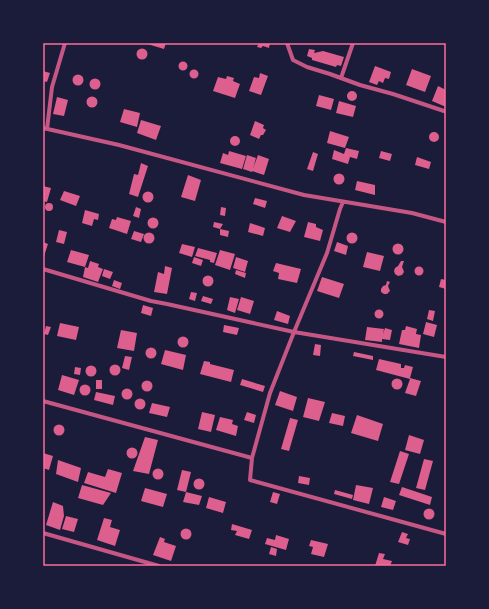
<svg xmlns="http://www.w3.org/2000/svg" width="489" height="609" font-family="'IBM Plex Serif',serif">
<rect width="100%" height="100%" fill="#1b1b3a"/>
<path fill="#dd5f8e" d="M 144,43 L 166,43 L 164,49 Z
M 259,43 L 270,43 L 269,48 L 263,46 L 261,48 L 257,47 Z
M136.5 54a5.5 5.5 0 1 1 11 0a5.5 5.5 0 1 1-11 0Z
M 309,49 L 315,50 L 314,53 L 323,51 L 344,57 L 341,66 L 337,65 L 336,67 L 312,60 L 312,58 L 307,56 Z
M178.5 66a4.5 4.5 0 1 1 9 0a4.5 4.5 0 1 1-9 0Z
M 375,66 L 391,72 L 389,79 L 385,78 L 383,83 L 379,81 L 377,85 L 369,82 Z
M 412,69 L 431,76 L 425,92 L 406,85 Z
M189.5 74a4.5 4.5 0 1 1 9 0a4.5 4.5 0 1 1-9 0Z
M 43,71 L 50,73 L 47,82 L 43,81 Z
M 260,73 L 268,76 L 261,95 L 249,91 L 254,77 L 259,78 Z
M72.5 80a5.5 5.5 0 1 1 11 0a5.5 5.5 0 1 1-11 0Z
M 227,76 L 234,78 L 233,81 L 240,84 L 235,98 L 213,91 L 218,77 L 226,79 Z
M89.5 84a5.5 5.5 0 1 1 11 0a5.5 5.5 0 1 1-11 0Z
M 438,86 L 446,90 L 446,107 L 432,101 Z
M347 96a5 5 0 1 1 10 0a5 5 0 1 1-10 0Z
M 319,95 L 334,99 L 331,110 L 316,106 Z
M86.5 102a5.5 5.5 0 1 1 11 0a5.5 5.5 0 1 1-11 0Z
M 57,97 L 68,100 L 64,116 L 53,114 Z
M 339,101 L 356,106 L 353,117 L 336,113 Z
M 124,109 L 140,113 L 137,127 L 120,122 Z
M 141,120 L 161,126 L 156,140 L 137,133 Z
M 255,121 L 264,125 L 263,128 L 266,130 L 263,135 L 261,135 L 259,139 L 250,135 Z
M 330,131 L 349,137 L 345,148 L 327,143 Z
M429 137a5 5 0 1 1 10 0a5 5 0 1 1-10 0Z
M230 141a5 5 0 1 1 10 0a5 5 0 1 1-10 0Z
M 346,148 L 359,151 L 357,159 L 350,157 L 348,164 L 332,159 L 334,150 L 344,154 Z
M 229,151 L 246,156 L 242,169 L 220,163 L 223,153 L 228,155 Z
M 381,151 L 392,154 L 390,161 L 379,158 Z
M 313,152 L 318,154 L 313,171 L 307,169 Z
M 247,155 L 256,158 L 252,172 L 243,169 Z
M 258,155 L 269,159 L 264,175 L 252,171 Z
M 417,157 L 431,162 L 429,169 L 415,165 Z
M 141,163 L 148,166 L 138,197 L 129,194 L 134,174 L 138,175 Z
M333.5 179a5.5 5.5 0 1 1 11 0a5.5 5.5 0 1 1-11 0Z
M 188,175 L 201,180 L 195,201 L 181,197 Z
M 357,181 L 375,185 L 375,195 L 355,190 Z
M 43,186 L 51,188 L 47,202 L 43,201 Z
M 64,191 L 80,196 L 76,206 L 60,200 Z
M142.5 197a5.5 5.5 0 1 1 11 0a5.5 5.5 0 1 1-11 0Z
M 255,198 L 267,201 L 265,208 L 253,204 Z
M45 207a4 4 0 1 1 8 0a4 4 0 1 1-8 0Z
M 136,207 L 141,209 L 139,218 L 133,216 Z
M 221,207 L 226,208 L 225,216 L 220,215 Z
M 85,210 L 99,214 L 98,220 L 94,219 L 92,226 L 82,223 Z
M 282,216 L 296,221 L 290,232 L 277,228 Z
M 117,217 L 131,221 L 127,234 L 109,228 L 112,219 L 116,220 Z
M147.5 223a5.5 5.5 0 1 1 11 0a5.5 5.5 0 1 1-11 0Z
M 214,222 L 223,224 L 220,229 L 213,227 Z
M 308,222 L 316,224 L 316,227 L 323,230 L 320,241 L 304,237 Z
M 250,223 L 265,228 L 263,236 L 248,232 Z
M 220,229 L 229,231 L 228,237 L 220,235 Z
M 59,230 L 67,232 L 64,244 L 56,242 Z
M 134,231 L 144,234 L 141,242 L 131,239 Z
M346.5 238a5.5 5.5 0 1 1 11 0a5.5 5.5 0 1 1-11 0Z
M143.5 238a5.5 5.5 0 1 1 11 0a5.5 5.5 0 1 1-11 0Z
M 43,242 L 48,244 L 43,259 Z
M 337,242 L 348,246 L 346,255 L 334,251 Z
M392.5 249a5.5 5.5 0 1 1 11 0a5.5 5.5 0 1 1-11 0Z
M 182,244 L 195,247 L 192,257 L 179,253 Z
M 198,248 L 217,253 L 214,263 L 210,262 L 210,260 L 195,256 Z
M 71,250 L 89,255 L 85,267 L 67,262 Z
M 220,250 L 235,254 L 230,270 L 215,265 Z
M 367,252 L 384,256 L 380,271 L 363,267 Z
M 194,257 L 203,260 L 201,266 L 192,263 Z
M 236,257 L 248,261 L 245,272 L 233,268 Z
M 90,261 L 99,264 L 98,267 L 103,269 L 98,282 L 83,277 L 85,267 L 88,268 Z
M 401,261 L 404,261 L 402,267 L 403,269 L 404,272 L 402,275 L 398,276 L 395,274 L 394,271 L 395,268 L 398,266 Z
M 276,263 L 301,269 L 297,283 L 278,279 L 279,273 L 273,271 Z
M 165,266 L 172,268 L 167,294 L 154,292 L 158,272 L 164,274 Z
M414.5 271a4.5 4.5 0 1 1 9 0a4.5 4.5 0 1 1-9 0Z
M 104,269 L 113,272 L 110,279 L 102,276 Z
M 236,270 L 246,273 L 245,278 L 235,274 Z
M202.5 281a5.5 5.5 0 1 1 11 0a5.5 5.5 0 1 1-11 0Z
M 322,277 L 344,284 L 339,298 L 317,291 Z
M 441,279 L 446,280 L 446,289 L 439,287 Z
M 114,280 L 122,283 L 120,289 L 112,286 Z
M 387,281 L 390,282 L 388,286 L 390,291 L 387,294 L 384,294 L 381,292 L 381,289 L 383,286 L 386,285 Z
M 191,292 L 197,293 L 195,301 L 189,299 Z
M 203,296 L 213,299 L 211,304 L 201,301 Z
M 230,297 L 239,299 L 235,313 L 227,310 Z
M 241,297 L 254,301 L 250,314 L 237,310 Z
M 143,305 L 153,308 L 151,316 L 141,313 Z
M374.5 314a4.5 4.5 0 1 1 9 0a4.5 4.5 0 1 1-9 0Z
M 429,310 L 435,311 L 433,321 L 427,319 Z
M 277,311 L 290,316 L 288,324 L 274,320 Z
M 426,322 L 437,325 L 434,337 L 423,334 Z
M 60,323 L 79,327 L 76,340 L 57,336 Z
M 224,325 L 239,328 L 237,335 L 223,332 Z
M 46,326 L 51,327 L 48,335 L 44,334 Z
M 406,326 L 417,329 L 416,334 L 421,335 L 419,348 L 399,344 L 402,330 L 405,330 Z
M 367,327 L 384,329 L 383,334 L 385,328 L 392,330 L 390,340 L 382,339 L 382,342 L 365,340 Z
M 121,330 L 137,333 L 134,351 L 117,348 Z
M177.5 342a5.5 5.5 0 1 1 11 0a5.5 5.5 0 1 1-11 0Z
M 315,344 L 321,345 L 320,356 L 313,355 Z
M145.5 353a5.5 5.5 0 1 1 11 0a5.5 5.5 0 1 1-11 0Z
M 165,350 L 186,355 L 183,370 L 161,364 Z
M 354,352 L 373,356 L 373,360 L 353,356 Z
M 125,356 L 132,357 L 129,370 L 122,368 Z
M 379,359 L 401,364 L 401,368 L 404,368 L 405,365 L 413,367 L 410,378 L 421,381 L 416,396 L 405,393 L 410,379 L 376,370 Z
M 204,361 L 210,362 L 210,364 L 234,370 L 231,382 L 200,374 Z
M109.5 370a5.5 5.5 0 1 1 11 0a5.5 5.5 0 1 1-11 0Z
M85.5 371a5.5 5.5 0 1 1 11 0a5.5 5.5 0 1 1-11 0Z
M 75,367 L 81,368 L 80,375 L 74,374 Z
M 62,375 L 79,380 L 74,395 L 58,390 Z
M391.5 384a5.5 5.5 0 1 1 11 0a5.5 5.5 0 1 1-11 0Z
M 242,379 L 265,386 L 263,392 L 240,385 Z
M 96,380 L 102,380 L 102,389 L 96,389 Z
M141.5 386a5.5 5.5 0 1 1 11 0a5.5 5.5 0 1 1-11 0Z
M79.5 390a5.5 5.5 0 1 1 11 0a5.5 5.5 0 1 1-11 0Z
M121.5 394a5.5 5.5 0 1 1 11 0a5.5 5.5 0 1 1-11 0Z
M 280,391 L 297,397 L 293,411 L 275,405 Z
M 96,392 L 115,396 L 113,405 L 94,400 Z
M 308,398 L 325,402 L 319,421 L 303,417 Z
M134.5 404a5.5 5.5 0 1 1 11 0a5.5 5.5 0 1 1-11 0Z
M 152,403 L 170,407 L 167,417 L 149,413 Z
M 202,412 L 215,415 L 211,432 L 198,429 Z
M 247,412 L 256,415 L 254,423 L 244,420 Z
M 332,413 L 345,416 L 343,426 L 329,423 Z
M 357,415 L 383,424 L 378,441 L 351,433 Z
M 220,417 L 233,420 L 232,424 L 238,426 L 236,436 L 216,430 Z
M 290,418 L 298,420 L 289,451 L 281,449 Z
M53.5 430a5.5 5.5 0 1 1 11 0a5.5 5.5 0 1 1-11 0Z
M 409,435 L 424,440 L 420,454 L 405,450 Z
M 145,437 L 158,440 L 149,474 L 133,471 Z
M126.5 453a5.5 5.5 0 1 1 11 0a5.5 5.5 0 1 1-11 0Z
M 400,451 L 409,454 L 399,484 L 390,482 Z
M 43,453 L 53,456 L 49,470 L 43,468 Z
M 424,459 L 433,461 L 425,490 L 416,488 Z
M 58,460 L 81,468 L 78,482 L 56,474 Z
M152.5 474a5.5 5.5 0 1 1 11 0a5.5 5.5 0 1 1-11 0Z
M 108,469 L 122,473 L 116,493 L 84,483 L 88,472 L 105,477 Z
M 182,470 L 191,472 L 186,492 L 177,490 Z
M 299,476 L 310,478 L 309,485 L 298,483 Z
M193.5 484a5.5 5.5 0 1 1 11 0a5.5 5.5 0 1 1-11 0Z
M 82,485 L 111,493 L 103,505 L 78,498 Z
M 356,485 L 373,488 L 369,504 L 353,500 Z
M 402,487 L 432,497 L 430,505 L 399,495 Z
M 145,488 L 167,494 L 163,507 L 141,501 Z
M 335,490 L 353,495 L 352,499 L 334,494 Z
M 186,492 L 202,496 L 199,505 L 183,502 Z
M 273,492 L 280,494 L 277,504 L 270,502 Z
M 209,497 L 226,502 L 223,513 L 206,508 Z
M 384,497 L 396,501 L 393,510 L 381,507 Z
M 53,502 L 63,506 L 64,516 L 60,530 L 46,525 Z
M423.5 514a5.5 5.5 0 1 1 11 0a5.5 5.5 0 1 1-11 0Z
M 66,516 L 78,519 L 74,532 L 62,529 Z
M 104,518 L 112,520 L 110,527 L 120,530 L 115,546 L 97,540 Z
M 232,524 L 252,530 L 249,539 L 235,535 L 237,531 L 231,530 Z
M180.5 534a5.5 5.5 0 1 1 11 0a5.5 5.5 0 1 1-11 0Z
M 402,532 L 408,534 L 406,538 L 410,539 L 408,545 L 398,542 Z
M 276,535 L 289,539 L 286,550 L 265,544 L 267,538 L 275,540 Z
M 160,537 L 165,539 L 164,542 L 176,546 L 171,561 L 153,555 Z
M 311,540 L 328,544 L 324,557 L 311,554 L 313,547 L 309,546 Z
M 271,547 L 277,549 L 276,556 L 269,554 Z
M 379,553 L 385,554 L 383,559 L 392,561 L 390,566 L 375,566 Z"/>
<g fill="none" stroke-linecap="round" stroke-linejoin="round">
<path stroke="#c65784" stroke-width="4" d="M 287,43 L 293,60 L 307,67 L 330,74 L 360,85 L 393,94 L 444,111
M 341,78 L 353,43
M 43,128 L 119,145 L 304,195 L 412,213 L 446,222
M 47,129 L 52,87 L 65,43
M 343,202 L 340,209 L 327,253 L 294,332 L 270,393 L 252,458 L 250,480 L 446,534
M 43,269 L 151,301 L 167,304 L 294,332 L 446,357
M 43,401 L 252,458
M 43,533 L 159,566"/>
</g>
<rect width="489" height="609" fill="none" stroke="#1b1b3a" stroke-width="88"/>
<rect x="44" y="44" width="401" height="521" fill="none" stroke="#ff6b9d" stroke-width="1.5"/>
</svg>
